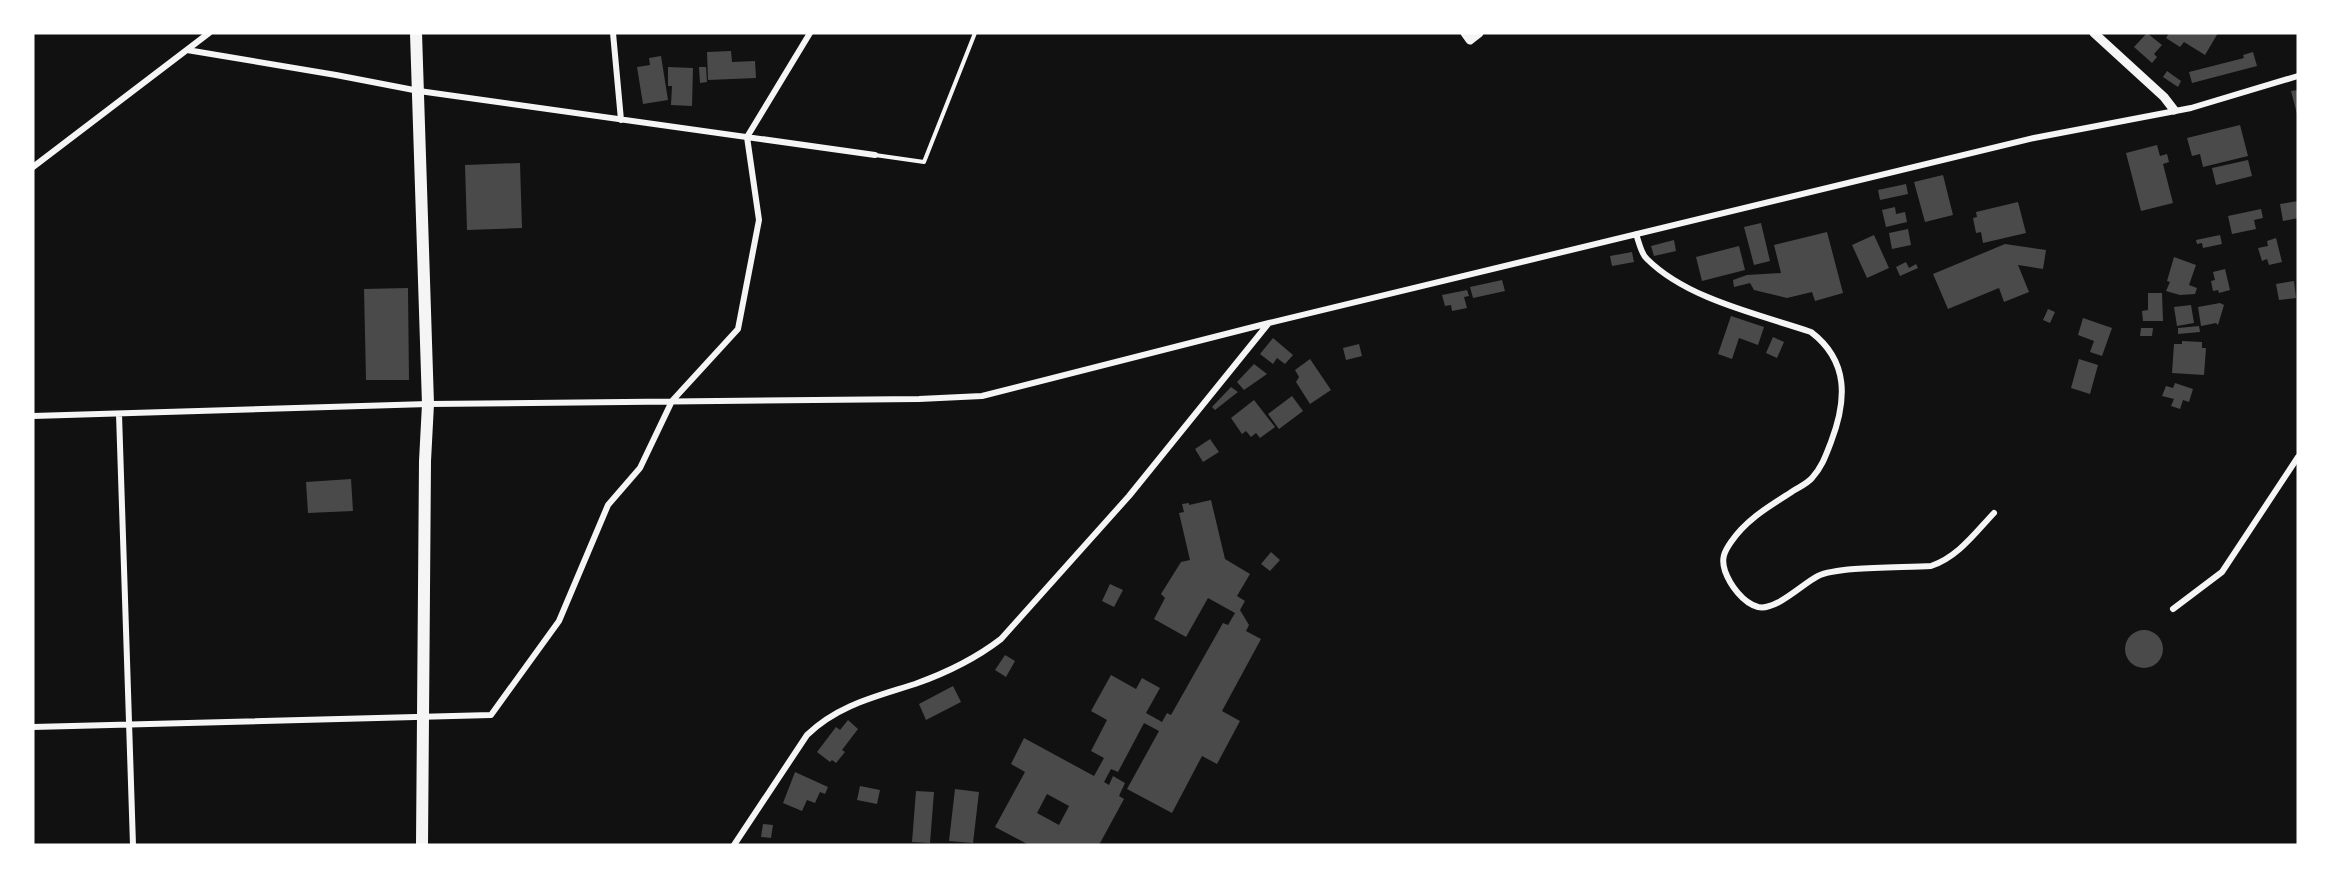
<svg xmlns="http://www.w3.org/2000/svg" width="2331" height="878" font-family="Arial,sans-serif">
<rect width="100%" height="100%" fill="#111"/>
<path fill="#4a4a4a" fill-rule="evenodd" d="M 2147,33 L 2162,45 L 2154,54 L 2157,57 L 2152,63 L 2134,47 Z
M 2169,33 L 2218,33 L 2205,55 L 2184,42 L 2180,47 L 2166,38 Z
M 731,51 L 732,62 L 755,61 L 756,78 L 708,80 L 707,52 Z
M 2253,52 L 2257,66 L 2192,83 L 2189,72 L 2244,58 L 2243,55 Z
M 661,56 L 668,100 L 643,104 L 637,67 L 650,65 L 649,58 Z
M 668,67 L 693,68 L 692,106 L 671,105 L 672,86 L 668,86 Z
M 699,67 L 706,67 L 707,82 L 700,83 Z
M 2167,71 L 2181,81 L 2178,87 L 2163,77 Z
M 2298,90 L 2298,114 L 2297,114 L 2291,91 Z
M 2240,125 L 2248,156 L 2203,167 L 2200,154 L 2192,156 L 2187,138 Z
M 2157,145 L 2160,156 L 2167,154 L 2169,162 L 2163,164 L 2173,203 L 2141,211 L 2126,153 Z
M 2248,160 L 2252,176 L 2216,185 L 2212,168 Z
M 520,163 L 522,228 L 467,230 L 465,165 Z
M 1943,175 L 1953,215 L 1925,222 L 1914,182 Z
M 1906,184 L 1908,194 L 1880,200 L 1878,190 Z
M 2298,201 L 2298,218 L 2283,221 L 2280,204 Z
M 2018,202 L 2026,233 L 1983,243 L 1981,232 L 1976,233 L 1973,218 L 1977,217 L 1976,212 Z
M 1895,207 L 1896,214 L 1905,212 L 1907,222 L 1886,227 L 1882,210 Z
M 2261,209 L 2263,218 L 2254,220 L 2256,229 L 2232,234 L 2228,216 Z
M 1761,223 L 1770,261 L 1754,265 L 1744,227 Z
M 1908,229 L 1911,245 L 1892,249 L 1889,233 Z
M 1827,232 L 1843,293 L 1815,301 L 1812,292 L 1787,298 L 1754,290 L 1750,283 L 1734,287 L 1733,280 L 1747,275 L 1781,273 L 1774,245 Z
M 1874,235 L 1889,268 L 1867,278 L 1852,245 Z
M 2220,235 L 2222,244 L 2203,248 L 2202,243 L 2197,244 L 2196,240 Z
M 2276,238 L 2282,262 L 2269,265 L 2267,259 L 2262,261 L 2258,248 L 2268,246 L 2267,241 Z
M 1674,240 L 1676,251 L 1654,256 L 1651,246 Z
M 2005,244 L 2046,250 L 2043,269 L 2018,265 L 2029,292 L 2004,302 L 1999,288 L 1948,309 L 1933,274 Z
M 1739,246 L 1745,270 L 1702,281 L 1696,257 Z
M 1632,252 L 1634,262 L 1612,266 L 1610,256 Z
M 2174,257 L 2196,265 L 2189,285 L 2197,288 L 2195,294 L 2180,295 L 2166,291 L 2170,282 L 2167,281 Z
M 1906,262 L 1909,268 L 1916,264 L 1918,268 L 1900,276 L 1896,267 Z
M 2225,269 L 2230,290 L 2219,293 L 2218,290 L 2213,291 L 2211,281 L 2215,280 L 2213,272 Z
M 1502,280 L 1505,291 L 1473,298 L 1470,287 Z
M 2294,281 L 2296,298 L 2279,300 L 2276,284 Z
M 408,288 L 409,380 L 366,380 L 364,289 Z
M 1467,290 L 1469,296 L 1464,297 L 1467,308 L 1452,311 L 1451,305 L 1445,306 L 1442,295 Z
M 2148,293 L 2162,293 L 2163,321 L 2143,321 L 2142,311 L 2148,310 Z
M 2220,303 L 2224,305 L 2218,325 L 2216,323 L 2201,326 L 2198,307 Z
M 2191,305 L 2194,323 L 2177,326 L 2174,307 Z
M 2048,309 L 2055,312 L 2050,323 L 2043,320 Z
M 1731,316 L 1764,327 L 1758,345 L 1739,338 L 1732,359 L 1718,354 Z
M 2083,318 L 2112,328 L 2102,356 L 2090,352 L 2094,341 L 2078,335 Z
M 2199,326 L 2200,332 L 2178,334 L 2178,328 Z
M 2141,328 L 2153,328 L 2152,336 L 2140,336 Z
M 1773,337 L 1784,342 L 1777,358 L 1766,353 Z
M 1273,338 L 1293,355 L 1285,364 L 1277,358 L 1273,364 L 1260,354 Z
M 2182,341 L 2202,342 L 2202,348 L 2206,348 L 2204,375 L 2172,373 L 2174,344 L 2182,344 Z
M 1359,344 L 1362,356 L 1346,360 L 1343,348 Z
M 1310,359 L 1331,390 L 1310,404 L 1296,382 L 1299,377 L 1295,370 Z
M 2079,359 L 2098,365 L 2090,394 L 2071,388 Z
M 1254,364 L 1267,374 L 1244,390 L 1237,382 Z
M 2175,383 L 2193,389 L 2189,402 L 2183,400 L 2180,409 L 2171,406 L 2174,399 L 2162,396 L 2166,386 L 2173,388 Z
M 1231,387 L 1238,392 L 1215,410 L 1212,407 Z
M 1292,396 L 1303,411 L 1279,429 L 1268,414 Z
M 1254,400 L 1275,427 L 1260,438 L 1256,433 L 1251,437 L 1246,431 L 1242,434 L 1231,418 Z
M 1210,439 L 1219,452 L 1203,462 L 1195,449 Z
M 351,479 L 353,511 L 308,513 L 306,482 Z
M 1211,500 L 1225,559 L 1250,574 L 1237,596 L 1245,601 L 1240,610 L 1249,625 L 1246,631 L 1261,639 L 1222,711 L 1240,721 L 1217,764 L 1202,756 L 1172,813 L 1127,789 L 1159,731 L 1144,723 L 1118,772 L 1111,769 L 1104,782 L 1109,785 L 1113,776 L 1125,783 L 1119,796 L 1124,799 L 1099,845 L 1029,845 L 995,827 L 1025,772 L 1011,764 L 1024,738 L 1094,776 L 1104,758 L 1091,751 L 1107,720 L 1091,711 L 1111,675 L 1136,689 L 1142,678 L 1160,688 L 1146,713 L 1162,722 L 1167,713 L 1171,715 L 1223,623 L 1228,625 L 1235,613 L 1208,598 L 1186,637 L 1154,619 L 1165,598 L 1161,594 L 1181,562 L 1190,560 L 1179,513 L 1184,512 L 1182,504 L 1189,503 L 1189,505 ZM 1047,794 L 1069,806 L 1059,825 L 1037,813 Z
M 1271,552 L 1280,560 L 1270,571 L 1261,564 Z
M 1110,584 L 1123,590 L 1114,607 L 1102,601 Z
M2125 649a19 19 0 1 1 38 0a19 19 0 1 1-38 0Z
M 1005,655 L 1015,661 L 1006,677 L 995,670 Z
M 953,686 L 961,702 L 926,720 L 919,704 Z
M 848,720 L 858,729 L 842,750 L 845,752 L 836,763 L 832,760 L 830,762 L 817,752 L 836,727 L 840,730 Z
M 795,772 L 828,787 L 825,794 L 820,792 L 815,803 L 807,800 L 802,811 L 783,803 Z
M 860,786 L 880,790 L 877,804 L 857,800 Z
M 955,789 L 979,792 L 973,843 L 949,841 Z
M 916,791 L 934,792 L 930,843 L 912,842 Z
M 763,824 L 773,825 L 771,838 L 761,837 Z"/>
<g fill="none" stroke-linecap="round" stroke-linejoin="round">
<path stroke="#f5f5f5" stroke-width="4" d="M 875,155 L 924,162 L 975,33"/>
<path stroke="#f5f5f5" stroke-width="6" d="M 613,33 L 621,120
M 187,50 L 336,75 L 419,91 L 875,155
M 33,167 L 209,33
M 1636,234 C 1639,242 1641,254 1647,259 C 1687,299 1758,314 1811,332 C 1849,361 1847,400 1831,442 C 1826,455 1822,467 1812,478 C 1807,484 1797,488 1790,493 C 1768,507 1746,520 1731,542 C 1724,552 1721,559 1725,571 C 1730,585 1743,603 1758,607 C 1776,611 1802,584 1818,576 C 1839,566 1904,568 1931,566 C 1958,557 1975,533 1994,513
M 119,414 L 133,845
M 33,416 L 428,404 L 919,399 L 982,396 L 1269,323 L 2034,138 L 2191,108 L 2298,76
M 2173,609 L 2222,572 L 2298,457
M 33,727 L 491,715 L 559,621 L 608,505 L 640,468 L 672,401 L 738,329 L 759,220 L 747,137 L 810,33
M 734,845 L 807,735 C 838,705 875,697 915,684 C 946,673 975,659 1001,639 L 1129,496 L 1268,324"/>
<path stroke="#f5f5f5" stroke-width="9" d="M 1465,33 L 1470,40 L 1479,33
M 2094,33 L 2164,97 L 2174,110"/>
<path stroke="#f5f5f5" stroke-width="12" d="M 416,33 L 428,404 L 425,461 L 422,845"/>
</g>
<rect width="2331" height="878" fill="none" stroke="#ffffff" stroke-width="69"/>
</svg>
